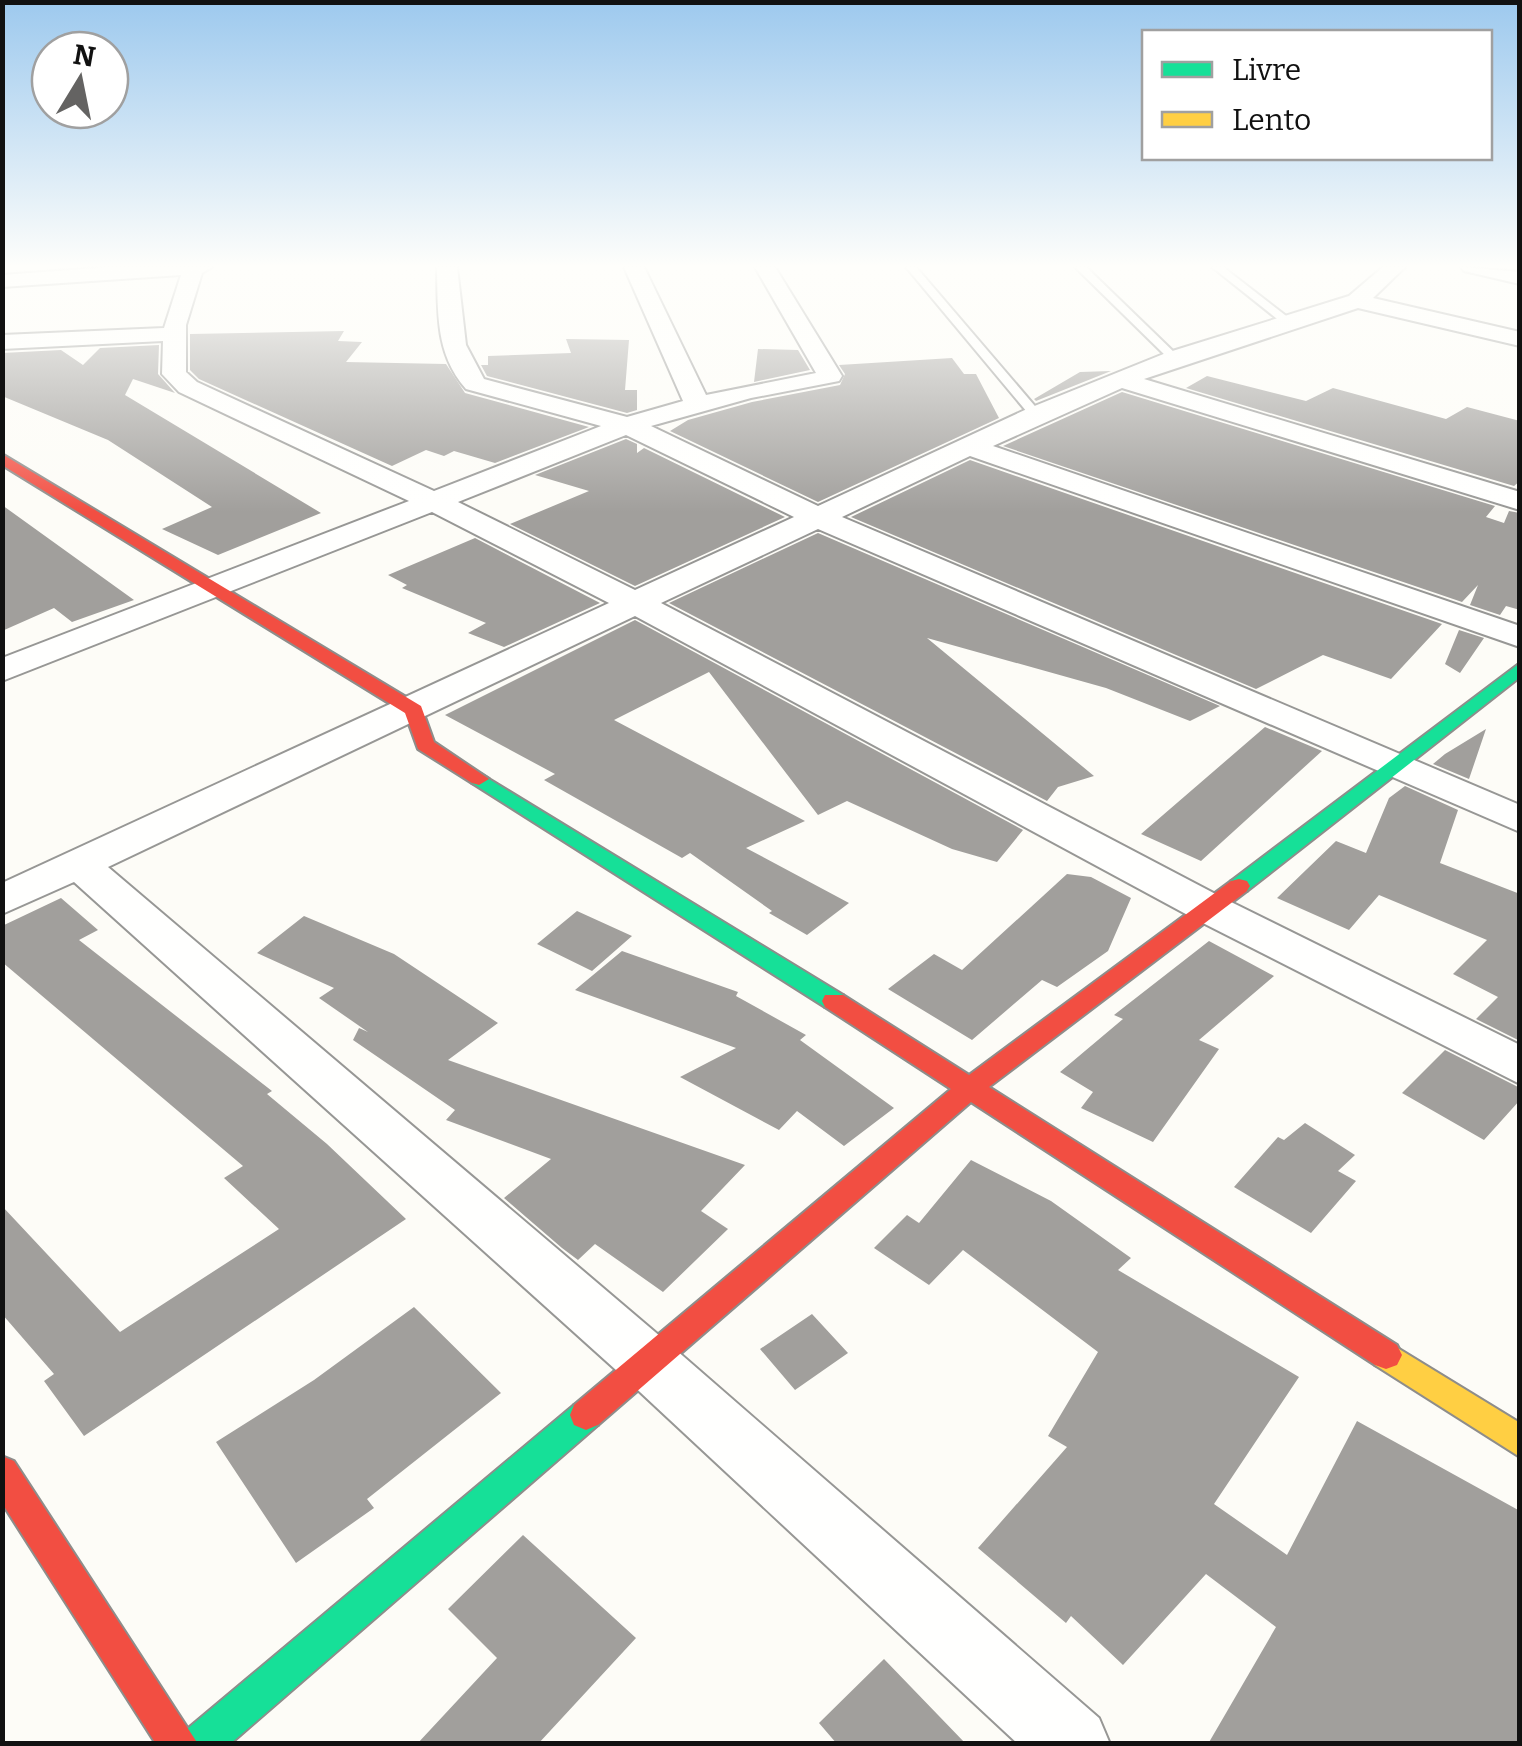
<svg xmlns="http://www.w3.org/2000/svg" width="1522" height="1746" font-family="Bitter,serif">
<rect width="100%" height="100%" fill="#fdfcf7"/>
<path fill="#a19f9c" d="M 344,331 L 338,341 L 362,342 L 346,362 L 446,364 L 465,393 L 589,427 L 495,463 L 454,451 L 444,456 L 426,450 L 392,466 L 199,379 L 190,370 L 190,334 Z
M 566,339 L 629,340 L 625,390 L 637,390 L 637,410 L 627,413 L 487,376 L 481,365 L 488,365 L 488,356 L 571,353 Z
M 159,345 L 158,374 L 175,393 L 133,379 L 125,395 L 321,513 L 218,555 L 162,529 L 212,507 L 108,440 L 2,396 L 2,353 L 61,350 L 83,365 L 100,348 Z
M 758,349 L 798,350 L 810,370 L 754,382 Z
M 952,358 L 964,374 L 976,374 L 999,418 L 818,502 L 670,431 L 688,420 L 752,402 L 840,385 L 845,374 L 839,365 Z
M 1111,371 L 1036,401 L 1034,399 L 1080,372 Z
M 1207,376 L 1306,401 L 1333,388 L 1446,419 L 1467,407 L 1520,421 L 1520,481 L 1514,486 L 1186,388 Z
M 1122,392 L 1495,506 L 1486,517 L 1504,523 L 1509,511 L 1520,513 L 1520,610 L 1506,606 L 1500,615 L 1470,605 L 1478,585 L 1462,602 L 1003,446 Z
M 626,439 L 637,444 L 637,453 L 644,448 L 785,517 L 635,586 L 510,524 L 589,491 L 535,475 Z
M 970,460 L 1442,624 L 1391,679 L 1323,655 L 1256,689 L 851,517 Z
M 2,505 L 134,600 L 72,622 L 54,608 L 2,631 Z
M 818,533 L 1220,706 L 1190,721 L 1106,688 L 927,638 L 1094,776 L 1058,787 L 1047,801 L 669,603 Z
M 475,538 L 600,603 L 504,647 L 468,633 L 486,623 L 402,588 L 407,585 L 388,575 Z
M 635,620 L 1023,830 L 997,862 L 952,849 L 847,801 L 818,815 L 709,672 L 614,720 L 805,821 L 746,848 L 849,903 L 807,935 L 769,913 L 772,911 L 690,853 L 682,858 L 544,780 L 555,774 L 445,715 Z
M 1459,630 L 1484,638 L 1460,673 L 1445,664 Z
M 1265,727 L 1322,751 L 1201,861 L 1141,834 Z
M 1486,729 L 1469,779 L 1433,764 L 1445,754 Z
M 1405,786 L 1458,810 L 1440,863 L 1520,894 L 1520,1041 L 1476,1019 L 1498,997 L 1453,974 L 1487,940 L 1379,895 L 1349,930 L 1277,898 L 1336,841 L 1366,853 L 1389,798 Z
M 1067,874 L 1091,877 L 1131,898 L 1108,951 L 1057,987 L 1042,980 L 972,1040 L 888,989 L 934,954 L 962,970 Z
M 61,898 L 98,930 L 79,940 L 272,1091 L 267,1094 L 327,1144 L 406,1219 L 84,1436 L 44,1381 L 54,1374 L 2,1314 L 2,1206 L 120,1332 L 279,1229 L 224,1178 L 243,1166 L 2,962 L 2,926 Z
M 577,911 L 632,936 L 592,971 L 537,944 Z
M 304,916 L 394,954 L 498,1023 L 448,1060 L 745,1165 L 701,1211 L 728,1229 L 663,1292 L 595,1244 L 578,1260 L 562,1248 L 504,1198 L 551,1159 L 446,1120 L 455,1110 L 353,1040 L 359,1028 L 368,1032 L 319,998 L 334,988 L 257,953 Z
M 1209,941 L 1274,976 L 1199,1040 L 1219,1049 L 1153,1142 L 1081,1108 L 1093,1092 L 1060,1072 L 1123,1019 L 1114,1015 Z
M 622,951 L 738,992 L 736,996 L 806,1035 L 800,1040 L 894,1108 L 844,1146 L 797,1111 L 779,1130 L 680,1077 L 736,1048 L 575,990 Z
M 1445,1050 L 1520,1088 L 1520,1100 L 1484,1140 L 1402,1093 Z
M 1305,1123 L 1355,1155 L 1338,1171 L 1356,1181 L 1311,1233 L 1234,1187 L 1278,1137 L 1284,1140 Z
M 971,1160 L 1051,1201 L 1131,1258 L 1118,1270 L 1299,1377 L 1214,1504 L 1287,1555 L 1357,1421 L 1520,1511 L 1520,1744 L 1208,1744 L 1276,1627 L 1206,1574 L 1123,1665 L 1071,1616 L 1066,1623 L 978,1548 L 1067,1447 L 1048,1436 L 1098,1352 L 963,1250 L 929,1285 L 874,1248 L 907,1215 L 919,1223 Z
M 414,1307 L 501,1393 L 367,1499 L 374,1508 L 296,1563 L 216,1442 L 314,1380 Z
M 812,1314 L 848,1353 L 795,1390 L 760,1349 Z
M 523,1535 L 636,1638 L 538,1744 L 417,1744 L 497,1658 L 448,1609 Z
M 884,1659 L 966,1744 L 837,1744 L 819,1723 Z"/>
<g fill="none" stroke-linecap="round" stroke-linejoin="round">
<g stroke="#979795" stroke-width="4">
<path id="lane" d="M 906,267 L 916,267 L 1040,412 L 1040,418 L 1032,418 Z
M 1075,267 L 1086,267 L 1178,356 L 1178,360 L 1170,360 Z
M 1212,267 L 1223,267 L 1294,322 L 1294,326 L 1286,326 Z"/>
</g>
<g stroke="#979795" stroke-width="4">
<path id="street" d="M 110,267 L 212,267 L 202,273 L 186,325 L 186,372 L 197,382 L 434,491 L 601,426 L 466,389 C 435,354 438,312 437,267 L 457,267 L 466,345 L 484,379 L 627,417 L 683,401 L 624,267 L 644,267 L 706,395 L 816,373 L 755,267 L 775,267 L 842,376 L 839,381 L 751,398 L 651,426 L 818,506 L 1027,409 L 1166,353 L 1349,296 L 1383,267 L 1405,267 L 1373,298 L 1520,332 L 1520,346 L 1358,308 L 1144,379 L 1520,492 L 1520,510 L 1122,388 L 993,446 L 1520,626 L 1520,647 L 970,456 L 842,517 L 1520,805 L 1520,832 L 818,529 L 661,603 L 1225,899 L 1520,1045 L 1520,1084 L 1195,919 L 635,616 L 108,867 L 668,1343 L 1099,1718 L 1110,1744 L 1018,1744 L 626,1379 L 74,882 L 2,914 L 2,883 L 609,603 L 432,512 L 2,681 L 2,658 L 409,501 L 179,392 L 162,374 L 163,341 L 2,349 L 2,335 L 164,328 L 181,275 L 2,287 L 2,275 ZM 626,435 L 794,517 L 635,590 L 458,502 Z
M 1461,267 L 1520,272 L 1520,284 L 1464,271 Z"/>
</g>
<g stroke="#8e8d8b" stroke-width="4">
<path id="fast" d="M 1520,663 L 1520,677 L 1247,891 L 1231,891 L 1228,886 L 1231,881 Z
M 479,773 L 843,995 L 846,1001 L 843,1007 L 825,1007 L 472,783 L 469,779 L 472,775 Z
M 586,1400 L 598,1405 L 602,1415 L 598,1425 L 230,1744 L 181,1744 L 186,1730 L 574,1405 Z"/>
</g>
<g stroke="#8e8d8b" stroke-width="4">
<path id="slow" d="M 1386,1341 L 1520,1423 L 1520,1457 L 1375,1365 L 1370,1355 L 1375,1345 Z"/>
</g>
<g stroke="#8e8d8b" stroke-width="4">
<path id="jam" d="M 2,454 L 421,706 L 434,742 L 489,779 L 479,785 L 472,783 L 418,749 L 405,713 L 2,465 Z
M 1239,879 L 1247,881 L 1250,886 L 1247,891 L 989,1087 L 1397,1345 L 1402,1355 L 1397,1365 L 1386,1369 L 1375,1365 L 971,1102 L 598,1425 L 586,1430 L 574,1425 L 570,1415 L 574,1405 L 951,1089 L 825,1007 L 822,1001 L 825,995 L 843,995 L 969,1075 L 1231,881 Z
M 2,1456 L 14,1461 L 198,1744 L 156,1744 L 2,1503 Z"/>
</g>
<use href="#lane" fill="#fffffe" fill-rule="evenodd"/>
<use href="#street" fill="#fffffe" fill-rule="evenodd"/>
<use href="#fast" fill="#16e098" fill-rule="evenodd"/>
<use href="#slow" fill="#ffcf43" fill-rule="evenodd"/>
<use href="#jam" fill="#f24e42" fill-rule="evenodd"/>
</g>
<linearGradient id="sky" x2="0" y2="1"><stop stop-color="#9dc9ee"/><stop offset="0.52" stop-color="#fefefb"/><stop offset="1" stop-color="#fefefb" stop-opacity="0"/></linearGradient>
<rect width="1522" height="512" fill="url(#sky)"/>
<rect width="1522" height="1746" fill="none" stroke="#111111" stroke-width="10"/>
<rect x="1142" y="30" width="350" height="130" fill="#ffffff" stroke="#a0a0a0" stroke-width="2.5"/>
<rect x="1162" y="62" width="50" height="15" fill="#16e098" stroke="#a0a0a0" stroke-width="2.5"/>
<text x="1232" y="80" font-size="30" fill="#111111">Livre</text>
<rect x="1162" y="112" width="50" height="15" fill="#ffcf43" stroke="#a0a0a0" stroke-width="2.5"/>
<text x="1232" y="130" font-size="30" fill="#111111">Lento</text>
<g transform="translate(80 80) rotate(10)"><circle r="48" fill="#ffffff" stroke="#a0a0a0" stroke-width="2.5"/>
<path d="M0-8L18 38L0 25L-18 38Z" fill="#646362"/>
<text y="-15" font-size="28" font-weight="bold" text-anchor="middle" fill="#111111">N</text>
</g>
</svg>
